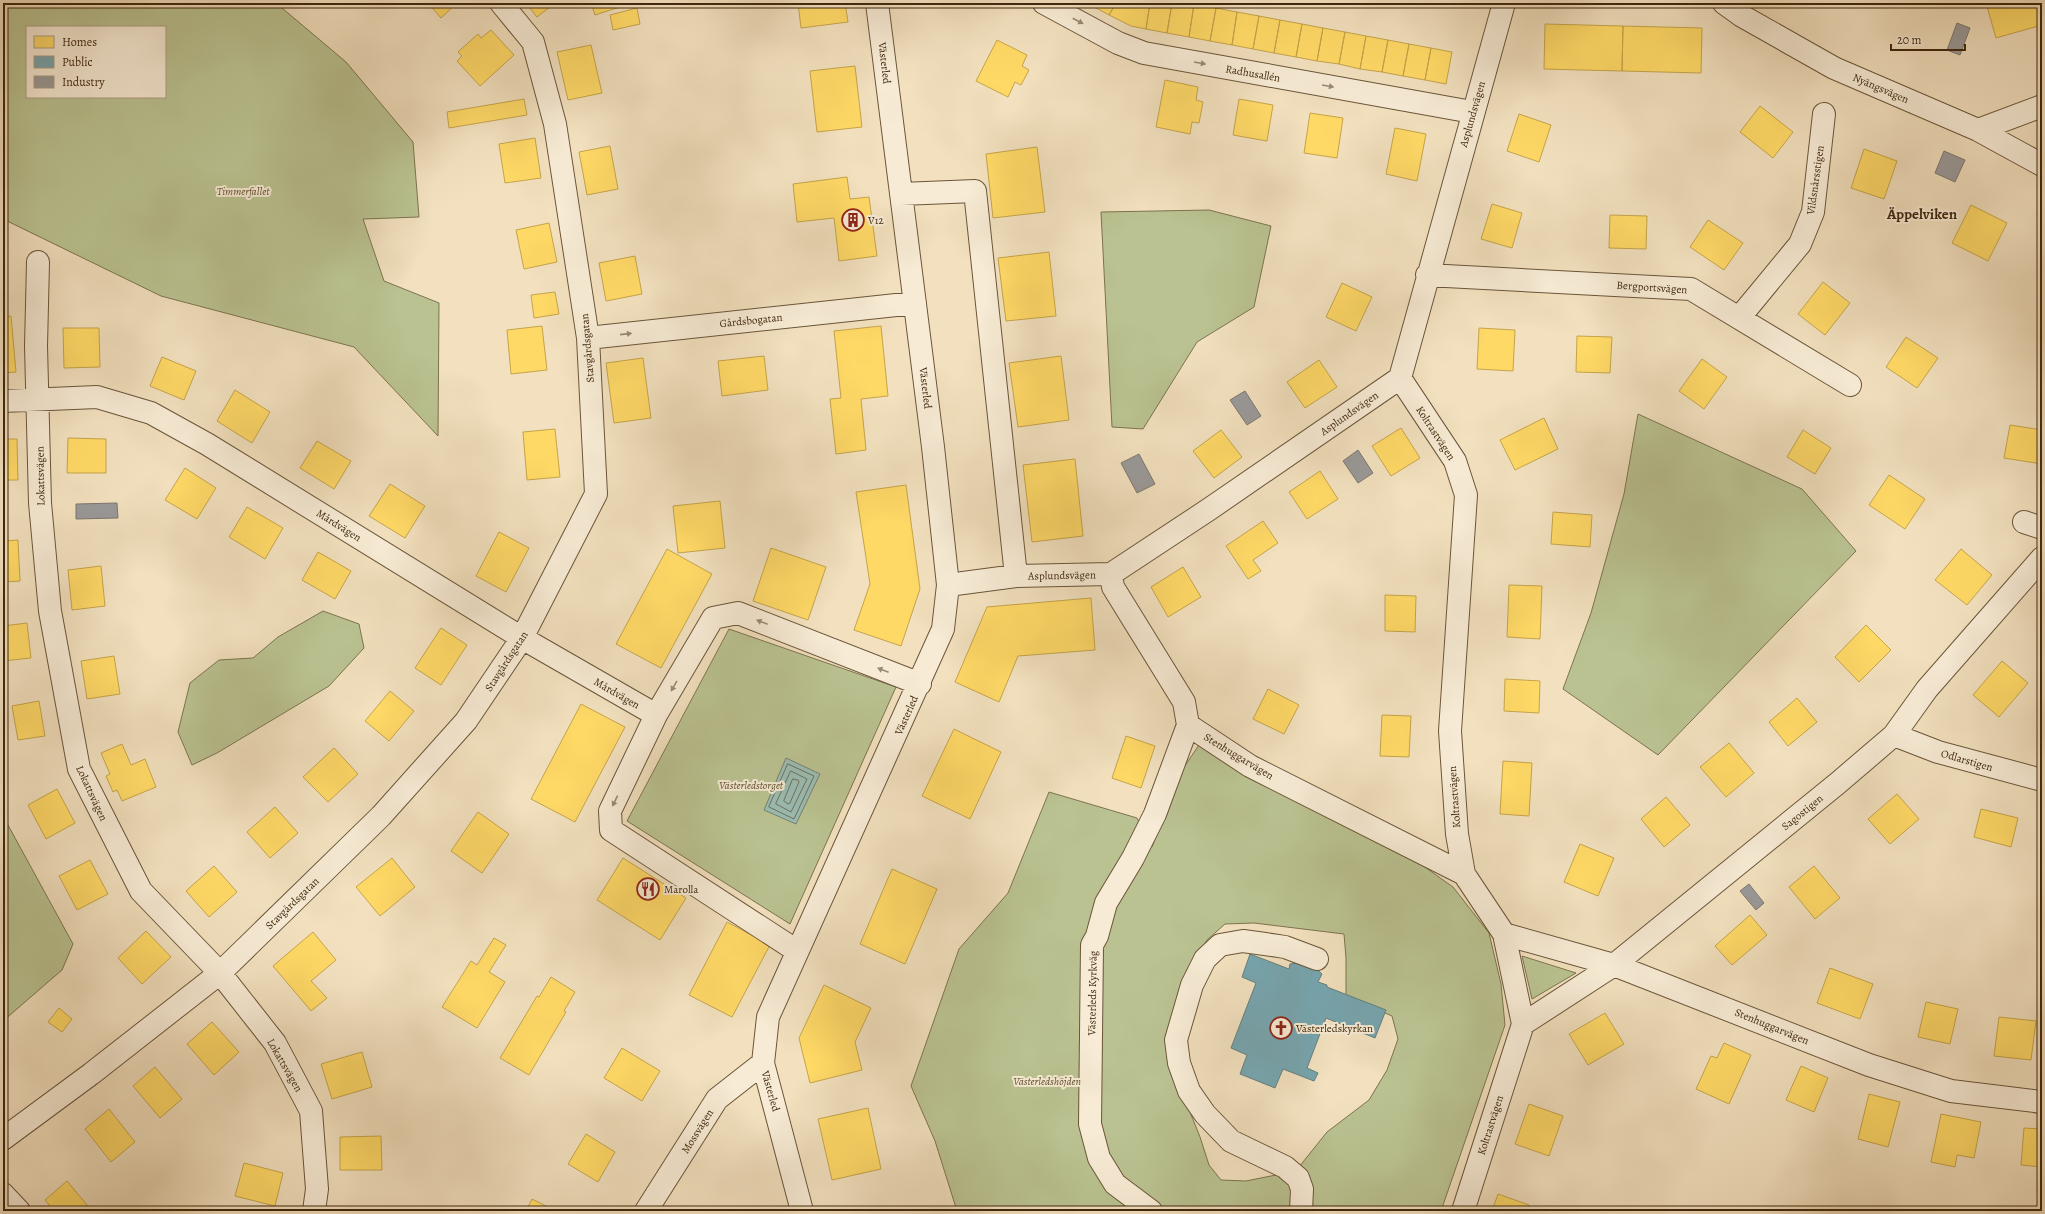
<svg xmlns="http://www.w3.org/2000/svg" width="2045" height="1214" font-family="Alegreya,serif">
<rect width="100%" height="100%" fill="#f2e0be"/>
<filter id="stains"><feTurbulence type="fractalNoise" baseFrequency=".005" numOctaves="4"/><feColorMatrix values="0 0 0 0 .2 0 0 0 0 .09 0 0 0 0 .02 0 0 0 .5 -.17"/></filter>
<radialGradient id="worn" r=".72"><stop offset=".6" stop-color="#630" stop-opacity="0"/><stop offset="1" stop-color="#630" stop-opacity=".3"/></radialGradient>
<path fill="#bac291" stroke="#7c744f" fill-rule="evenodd" d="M 3,3 L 276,3 L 346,62 L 413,142 L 419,217 L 363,219 L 384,281 L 439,303 L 438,436 L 354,347 L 161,296 L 3,219 ZM 27,27 L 165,27 L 165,97 L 27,97 Z
M 1209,210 L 1271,226 L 1254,307 L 1197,342 L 1143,429 L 1112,427 L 1101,212 Z
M 1638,414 L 1802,489 L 1856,551 L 1658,755 L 1563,689 L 1591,613 L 1624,494 Z
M 323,611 L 359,624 L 364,648 L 329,686 L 217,753 L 192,765 L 178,732 L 190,683 L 219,660 L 253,658 L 278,637 Z
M 729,629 L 896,687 L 790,924 L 627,821 Z
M 1199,745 L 1405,853 L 1453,887 L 1489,933 L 1501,984 L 1505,1025 L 1441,1211 L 957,1211 L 935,1141 L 911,1086 L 959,949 L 1008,893 L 1049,792 L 1137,818 L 1152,847 L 1182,770 ZM 1254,923 L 1344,934 L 1346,958 L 1346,996 L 1392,1016 L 1398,1039 L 1387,1070 L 1369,1100 L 1327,1132 L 1291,1177 L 1276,1175 L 1246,1181 L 1221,1180 L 1209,1165 L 1200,1137 L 1190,1112 L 1181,1000 L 1192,965 L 1207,940 L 1225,924 Z
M 3,816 L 73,944 L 62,970 L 3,1021 Z
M 1522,956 L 1576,973 L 1532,999 Z"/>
<path fill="#9bbdb3" stroke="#768171" d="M 786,758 L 820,774 L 796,824 L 764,810 Z"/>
<path fill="#ffd966" stroke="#c5a44b" d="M 428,3 L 457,3 L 441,18 Z
M 526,3 L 555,3 L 537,17 Z
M 591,3 L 622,3 L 623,6 L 595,15 Z
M 798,3 L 845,3 L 848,22 L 801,28 Z
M 1087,3 L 1116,3 L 1109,15 Z
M 1116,3 L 1150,3 L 1146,29 L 1131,26 L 1109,15 Z
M 1150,3 L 1172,3 L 1167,33 L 1146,29 Z
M 1172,3 L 1194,4 L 1189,37 L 1167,33 Z
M 1986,3 L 2039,3 L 2042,14 L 2042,25 L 1996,38 Z
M 1194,4 L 1216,8 L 1210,41 L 1189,37 Z
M 637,8 L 640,24 L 613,30 L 610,15 Z
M 1216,8 L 1237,12 L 1232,45 L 1210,41 Z
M 1237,12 L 1259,16 L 1253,49 L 1232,45 Z
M 1259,16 L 1280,20 L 1274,53 L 1253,49 Z
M 1280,20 L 1302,24 L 1296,57 L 1274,53 Z
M 1302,24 L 1323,28 L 1317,61 L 1296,57 Z
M 1545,24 L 1623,26 L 1622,71 L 1544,69 Z
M 1623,26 L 1702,28 L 1701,73 L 1622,71 Z
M 1323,28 L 1345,32 L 1339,64 L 1317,61 Z
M 491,30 L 514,55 L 480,86 L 457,61 L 462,56 L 458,52 L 478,34 L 481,38 Z
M 1345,32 L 1366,36 L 1360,69 L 1339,64 Z
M 1366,36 L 1388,40 L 1382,72 L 1360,69 Z
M 997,40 L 1027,55 L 1022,66 L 1029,70 L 1021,85 L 1015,82 L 1008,97 L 976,81 Z
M 1388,40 L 1409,44 L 1403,76 L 1382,72 Z
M 1409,44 L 1431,48 L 1425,80 L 1403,76 Z
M 591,45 L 602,93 L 568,100 L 557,52 Z
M 1431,48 L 1452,52 L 1446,84 L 1425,80 Z
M 855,66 L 862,127 L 817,132 L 810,71 Z
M 1165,80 L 1198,87 L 1196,100 L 1203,102 L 1199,123 L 1192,122 L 1190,134 L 1156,127 Z
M 524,99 L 527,115 L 449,128 L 447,112 Z
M 1239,99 L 1273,105 L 1267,141 L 1233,135 Z
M 1760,106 L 1793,132 L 1773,158 L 1740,132 Z
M 1310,113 L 1343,118 L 1337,158 L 1304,153 Z
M 1519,114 L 1551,125 L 1539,162 L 1507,151 Z
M 1395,128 L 1426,134 L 1417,181 L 1386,174 Z
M 535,138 L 541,178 L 505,183 L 499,144 Z
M 610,146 L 618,189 L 587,195 L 579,152 Z
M 1037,147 L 1045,212 L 993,218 L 986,154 Z
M 1864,149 L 1897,161 L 1884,199 L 1851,188 Z
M 847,177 L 850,199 L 869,197 L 877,256 L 839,261 L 834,218 L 797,222 L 793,184 Z
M 1492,204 L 1522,213 L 1512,248 L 1481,239 Z
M 1971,205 L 2007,223 L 1988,261 L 1952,243 Z
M 1610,215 L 1647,216 L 1646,249 L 1609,248 Z
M 1708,220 L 1743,243 L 1724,270 L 1690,247 Z
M 549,223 L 557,262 L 524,269 L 516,230 Z
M 1049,252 L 1056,316 L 1006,321 L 998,258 Z
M 635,256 L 642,294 L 606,301 L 599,263 Z
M 1823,282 L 1850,303 L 1825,335 L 1798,314 Z
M 1342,283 L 1372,297 L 1356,331 L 1326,317 Z
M 555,292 L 559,314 L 534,318 L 531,295 Z
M 11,316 L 16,372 L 3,373 L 3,317 Z
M 542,326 L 547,370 L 511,374 L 507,330 Z
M 881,326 L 888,396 L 861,399 L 866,450 L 836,454 L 830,399 L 841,398 L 834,331 Z
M 63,328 L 99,328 L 100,367 L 64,368 Z
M 1479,328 L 1515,330 L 1513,371 L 1477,369 Z
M 1577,336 L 1612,337 L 1610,373 L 1576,372 Z
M 1906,337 L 1938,358 L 1917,388 L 1886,367 Z
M 764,356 L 768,390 L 722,396 L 718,361 Z
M 1061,356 L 1069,420 L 1018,427 L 1009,363 Z
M 162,357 L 196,371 L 184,400 L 150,386 Z
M 643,358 L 651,418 L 614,423 L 606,363 Z
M 1702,359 L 1727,377 L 1704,409 L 1679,391 Z
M 1319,360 L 1337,387 L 1305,408 L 1287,382 Z
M 235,390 L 270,412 L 252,443 L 217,421 Z
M 1544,418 L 1558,449 L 1515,470 L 1500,440 Z
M 2010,425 L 2042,430 L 2042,464 L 2004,458 Z
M 1401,428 L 1420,458 L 1391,476 L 1372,446 Z
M 555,429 L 560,477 L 527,480 L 523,432 Z
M 1221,430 L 1242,457 L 1214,478 L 1193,451 Z
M 1803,430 L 1831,448 L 1815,474 L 1787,457 Z
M 68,438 L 106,439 L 106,473 L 67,473 Z
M 3,439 L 17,439 L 18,480 L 3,480 Z
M 317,441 L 351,461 L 334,489 L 300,468 Z
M 1075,459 L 1083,536 L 1032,542 L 1023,465 Z
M 185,468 L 216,488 L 197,519 L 165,500 Z
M 1320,471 L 1338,499 L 1307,519 L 1289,492 Z
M 1889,475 L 1925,499 L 1905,529 L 1869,505 Z
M 390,484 L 425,506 L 405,538 L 369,516 Z
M 906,485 L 920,589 L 901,646 L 854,630 L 870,584 L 856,492 Z
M 720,501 L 725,548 L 678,553 L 673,506 Z
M 247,507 L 283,528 L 265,559 L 229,537 Z
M 1553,512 L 1592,515 L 1590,547 L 1551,544 Z
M 1263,521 L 1278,543 L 1253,560 L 1261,571 L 1248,579 L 1226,546 Z
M 499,532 L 529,548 L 506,592 L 476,576 Z
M 18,540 L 20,581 L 3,582 L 3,541 Z
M 771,548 L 826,567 L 808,620 L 753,601 Z
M 667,549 L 712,574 L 661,668 L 616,644 Z
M 1961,549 L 1992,575 L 1967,605 L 1935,580 Z
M 318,552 L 351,571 L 335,599 L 302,580 Z
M 101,566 L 105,606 L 72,610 L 68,570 Z
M 1183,567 L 1201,597 L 1168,617 L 1151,587 Z
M 1509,585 L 1542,586 L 1540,639 L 1507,637 Z
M 1385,595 L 1416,596 L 1415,632 L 1385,631 Z
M 1091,598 L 1095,650 L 1018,656 L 999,702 L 955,682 L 987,607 Z
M 27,623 L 31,658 L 3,661 L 3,626 Z
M 1866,625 L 1891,650 L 1859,682 L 1835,657 Z
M 441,628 L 467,645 L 441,685 L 415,668 Z
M 114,656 L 120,694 L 87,699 L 81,661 Z
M 2002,661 L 2028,683 L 1999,717 L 1973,695 Z
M 1505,679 L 1540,681 L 1539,713 L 1504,711 Z
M 1268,689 L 1299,705 L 1284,734 L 1253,719 Z
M 390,691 L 414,711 L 389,741 L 365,721 Z
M 1797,698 L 1817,722 L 1788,746 L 1769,722 Z
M 39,701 L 45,736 L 18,740 L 12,706 Z
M 581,704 L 625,727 L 575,822 L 531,799 Z
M 1382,715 L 1411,716 L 1409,757 L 1380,756 Z
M 954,729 L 1001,752 L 970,819 L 922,796 Z
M 1126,736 L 1155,746 L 1141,788 L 1112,778 Z
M 1729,743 L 1754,773 L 1726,797 L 1700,767 Z
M 122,744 L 131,765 L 145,759 L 156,787 L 122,801 L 117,790 L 113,792 L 106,776 L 110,774 L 101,753 Z
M 334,748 L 358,774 L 328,802 L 303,777 Z
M 1503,761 L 1532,763 L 1529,816 L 1500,814 Z
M 57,789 L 75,823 L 46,839 L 28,805 Z
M 1897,794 L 1919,819 L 1890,844 L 1868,819 Z
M 1666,797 L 1690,825 L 1664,847 L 1641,819 Z
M 275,807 L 298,833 L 270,858 L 247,832 Z
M 1981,809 L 2018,818 L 2011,847 L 1974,837 Z
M 478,812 L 509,834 L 482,873 L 451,851 Z
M 1580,844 L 1614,858 L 1598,896 L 1564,882 Z
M 392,858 L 415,887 L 380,916 L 356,887 Z
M 623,858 L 686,898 L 660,940 L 597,900 Z
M 90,860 L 108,894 L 77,910 L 59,876 Z
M 214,866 L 237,892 L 209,917 L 186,891 Z
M 1814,866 L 1840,898 L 1815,919 L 1789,887 Z
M 892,869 L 937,889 L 905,964 L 860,944 Z
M 1750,915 L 1767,935 L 1732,965 L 1715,946 Z
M 727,922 L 770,945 L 732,1017 L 689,995 Z
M 146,931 L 171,957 L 142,984 L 118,958 Z
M 313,932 L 336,960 L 311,981 L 327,998 L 311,1011 L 273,966 Z
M 494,938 L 506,945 L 489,972 L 505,982 L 477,1028 L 442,1007 L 471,961 L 477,965 Z
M 1830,968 L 1873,984 L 1860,1019 L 1817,1003 Z
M 551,977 L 575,992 L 564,1011 L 566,1012 L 529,1075 L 500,1058 L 537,996 L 539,997 Z
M 824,985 L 871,1008 L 855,1042 L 862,1070 L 810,1083 L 799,1038 Z
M 1926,1002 L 1958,1009 L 1950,1044 L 1918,1037 Z
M 59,1008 L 72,1019 L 62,1032 L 48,1022 Z
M 1605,1013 L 1624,1044 L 1588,1065 L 1569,1034 Z
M 1999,1017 L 2036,1021 L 2031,1060 L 1994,1056 Z
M 212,1022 L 239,1052 L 214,1075 L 187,1044 Z
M 1724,1043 L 1751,1055 L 1729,1104 L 1696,1089 L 1711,1056 L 1717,1058 Z
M 622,1048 L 660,1071 L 642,1101 L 604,1078 Z
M 362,1052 L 372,1087 L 332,1099 L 321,1064 Z
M 1801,1066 L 1828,1078 L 1814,1112 L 1786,1100 Z
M 155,1067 L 182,1099 L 160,1118 L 133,1086 Z
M 1869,1094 L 1900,1102 L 1888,1147 L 1858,1139 Z
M 1529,1104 L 1563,1116 L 1549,1156 L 1515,1144 Z
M 868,1108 L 881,1169 L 832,1180 L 818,1119 Z
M 109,1109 L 135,1142 L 111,1162 L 85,1129 Z
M 1941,1114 L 1981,1122 L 1974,1158 L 1957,1155 L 1955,1167 L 1931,1162 Z
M 2024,1128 L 2042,1129 L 2042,1167 L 2021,1165 Z
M 586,1134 L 615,1152 L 598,1182 L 568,1164 Z
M 381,1136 L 382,1170 L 340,1170 L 340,1137 Z
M 244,1163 L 283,1173 L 275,1206 L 235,1196 Z
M 67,1181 L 92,1211 L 54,1211 L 45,1200 Z
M 1498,1194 L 1529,1205 L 1527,1211 L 1492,1211 Z
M 532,1199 L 556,1211 L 526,1211 Z"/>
<path fill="#76a5af" stroke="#657f7e" d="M 1250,954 L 1289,969 L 1290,964 L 1298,963 L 1316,968 L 1322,974 L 1318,982 L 1327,985 L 1327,987 L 1386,1010 L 1375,1038 L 1326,1018 L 1307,1068 L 1318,1073 L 1314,1081 L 1283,1069 L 1275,1088 L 1240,1074 L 1247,1055 L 1231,1048 L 1256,983 L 1242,977 Z"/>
<path fill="#999" stroke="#7e776f" d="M 1957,23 L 1970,28 L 1960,55 L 1947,50 Z
M 1944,151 L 1965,160 L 1955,182 L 1935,173 Z
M 1245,391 L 1261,416 L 1247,425 L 1230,400 Z
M 1358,450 L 1373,473 L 1358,483 L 1343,461 Z
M 1139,454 L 1155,484 L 1137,493 L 1121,463 Z
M 117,503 L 118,518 L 76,519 L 76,504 Z
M 1749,884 L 1764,903 L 1756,910 L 1740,891 Z"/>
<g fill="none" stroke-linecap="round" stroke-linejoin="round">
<path stroke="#6c7260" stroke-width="1" d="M 788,764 L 814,776 L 794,819 L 769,807 Z
M 791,771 L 807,779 L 791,812 L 776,804 Z
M 793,779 L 798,780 L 799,782 L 790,803 L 788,804 L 784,801 Z"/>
<g stroke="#6b5539" stroke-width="24">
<path id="minor" d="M 1044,3 L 1118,43 L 1144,53 L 1472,112
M 1724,3 L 1742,16 L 1834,68 L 1978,130 L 2042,165
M 1978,130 L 2042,106
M 901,194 L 975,191 L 1016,576
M 38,262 L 36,346 L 40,503 L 50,611 L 79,769 L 141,891 L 220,973 L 275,1043 L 311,1111 L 317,1189 L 314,1211
M 1427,275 L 1691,289 L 1850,385
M 1739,318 L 1800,244 L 1813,212 L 1824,114
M 588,338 L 915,303
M 1400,378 L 1455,461 L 1466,495 L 1450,731 L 1457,834 L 1464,874 L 1504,934 L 1523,1024 L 1463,1211
M 3,401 L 97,397 L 151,413 L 207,444 L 522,638 L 656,715
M 2024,522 L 2042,528
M 1111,574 L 1113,587 L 1184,702 L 1188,725 L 1250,766 L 1464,874
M 948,585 L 1016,576 L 1111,574 L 1208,510 L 1400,378 L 1504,3
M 1894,735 L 1938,752 L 2042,780
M 1504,934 L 1614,965 L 1869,1065 L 1951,1091 L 2042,1102
M 797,951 L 611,830 L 610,811 L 656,715 L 713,618 L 738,613 L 920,684
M 1523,1024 L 1614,965 L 1838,783 L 1894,735 L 1927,689 L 2042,558
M 3,1139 L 91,1074 L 220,973 L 381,816 L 466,721 L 522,638 L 596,494 L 588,338 L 555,124 L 533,42 L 501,3
M 3,1194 L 19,1211
M 646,1211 L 717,1099 L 763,1063
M 802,1211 L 763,1063 L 768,1017 L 943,629 L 948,585 L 933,447 L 877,3
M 1151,1211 L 1115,1184 L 1099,1158 L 1090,1124 L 1092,945 L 1097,936 L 1106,903 L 1133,858 L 1155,814 L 1188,725
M 1301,1211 L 1302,1189 L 1298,1178 L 1285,1167 L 1231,1141 L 1205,1114 L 1189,1091 L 1179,1063 L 1176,1040 L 1192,985 L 1205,959 L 1220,945 L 1243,941 L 1265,944 L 1285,947 L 1317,959"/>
</g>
<use href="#minor" stroke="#f7ebd5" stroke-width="22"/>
</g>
<defs><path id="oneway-solid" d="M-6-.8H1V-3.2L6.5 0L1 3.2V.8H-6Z"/></defs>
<g fill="#9a8971">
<use href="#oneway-solid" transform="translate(1078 21) rotate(28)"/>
<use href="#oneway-solid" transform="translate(1200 63) rotate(10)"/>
<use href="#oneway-solid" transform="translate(1328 86) rotate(10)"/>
<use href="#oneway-solid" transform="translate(626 334) rotate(-6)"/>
<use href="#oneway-solid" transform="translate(762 622) rotate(-159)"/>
<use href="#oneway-solid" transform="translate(883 670) rotate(-159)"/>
<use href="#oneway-solid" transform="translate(674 686) rotate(120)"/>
<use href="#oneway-solid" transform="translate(615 801) rotate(116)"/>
</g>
<defs>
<g id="building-ring" transform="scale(1.15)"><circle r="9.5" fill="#f7ebd5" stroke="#8f2418" stroke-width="1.5"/><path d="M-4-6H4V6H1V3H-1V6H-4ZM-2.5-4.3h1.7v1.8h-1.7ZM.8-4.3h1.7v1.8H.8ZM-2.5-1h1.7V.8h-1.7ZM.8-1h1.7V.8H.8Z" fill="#8f2418"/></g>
<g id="restaurant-ring" transform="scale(1.15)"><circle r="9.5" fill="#f7ebd5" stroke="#8f2418" stroke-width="1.5"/><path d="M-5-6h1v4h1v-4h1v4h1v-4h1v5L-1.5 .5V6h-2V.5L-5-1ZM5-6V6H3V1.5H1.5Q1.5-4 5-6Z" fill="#8f2418"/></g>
<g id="church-ring" transform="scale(1.15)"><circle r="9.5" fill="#f7ebd5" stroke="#8f2418" stroke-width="1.5"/><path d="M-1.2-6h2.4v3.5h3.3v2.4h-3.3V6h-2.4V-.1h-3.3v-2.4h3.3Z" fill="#8f2418"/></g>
</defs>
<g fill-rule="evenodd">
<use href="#building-ring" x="853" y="220"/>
<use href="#restaurant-ring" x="648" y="889"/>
<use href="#church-ring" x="1281" y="1028"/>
</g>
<g text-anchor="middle" stroke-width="4" stroke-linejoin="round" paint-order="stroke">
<g font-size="11" fill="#3e270d" stroke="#f7ebd5">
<text transform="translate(885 63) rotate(83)" y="4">Västerled</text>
<text transform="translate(1253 73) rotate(10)" y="4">Radhusallén</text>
<text transform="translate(1881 88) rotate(23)" y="4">Nyängsvägen</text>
<text transform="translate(1472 114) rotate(-74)" y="4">Asplundsvägen</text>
<text transform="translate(1815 180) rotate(-82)" y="4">Vildsnårsstigen</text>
<text transform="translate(1652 287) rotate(4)" y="4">Bergportsvägen</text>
<text transform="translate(751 320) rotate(-6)" y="4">Gårdsbogatan</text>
<text transform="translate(587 348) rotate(-95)" y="4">Stavgårdsgatan</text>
<text transform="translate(926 388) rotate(83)" y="4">Västerled</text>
<text transform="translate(1349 413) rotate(-35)" y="4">Asplundsvägen</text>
<text transform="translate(1436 433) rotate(57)" y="4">Koltrastvägen</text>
<text transform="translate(40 476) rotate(-91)" y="4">Lokattsvägen</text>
<text transform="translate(339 525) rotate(32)" y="4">Mårdvägen</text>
<text transform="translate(1062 575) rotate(-1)" y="4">Asplundsvägen</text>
<text transform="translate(506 661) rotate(-57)" y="4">Stavgårdsgatan</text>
<text transform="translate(617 693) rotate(30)" y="4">Mårdvägen</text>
<text transform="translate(906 715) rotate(-66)" y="4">Västerled</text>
<text transform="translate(1239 756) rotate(31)" y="4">Stenhuggarvägen</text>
<text transform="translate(1967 760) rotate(16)" y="4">Odlarstigen</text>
<text transform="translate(92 793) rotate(65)" y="4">Lokattsvägen</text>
<text transform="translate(1454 797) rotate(-94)" y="4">Koltrastvägen</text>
<text transform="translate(1802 812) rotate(-39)" y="4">Sagostigen</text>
<text transform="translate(292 903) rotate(-44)" y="4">Stavgårdsgatan</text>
<text transform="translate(1092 993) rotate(-89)" y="4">Västerleds Kyrkväg</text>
<text transform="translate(1772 1026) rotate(22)" y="4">Stenhuggarvägen</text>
<text transform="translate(285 1065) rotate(60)" y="4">Lokattsvägen</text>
<text transform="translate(771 1091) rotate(74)" y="4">Västerled</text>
<text transform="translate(1490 1125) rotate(-72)" y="4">Koltrastvägen</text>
<text transform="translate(697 1131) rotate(-58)" y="4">Mossvägen</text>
</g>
<g font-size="11" font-style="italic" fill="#5d4e2e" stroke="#f7ebd5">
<text x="243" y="195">Timmerfallet</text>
<text x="751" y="789">Västerledstorget</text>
<text x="1047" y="1085">Västerledshöjden</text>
</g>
<g font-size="11" fill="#3e270d" stroke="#f7ebd5" text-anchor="start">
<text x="868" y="224">V12</text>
<text x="664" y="893">Marolla</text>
<text x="1296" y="1032">Västerledskyrkan</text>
</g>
<g font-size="15" font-weight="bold" fill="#3e270d" stroke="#f7ebd5">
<text x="1922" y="219">Äppelviken</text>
</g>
</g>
<rect width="2045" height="1214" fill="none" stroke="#f2e0be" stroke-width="16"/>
<rect x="4" y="4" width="2037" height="1206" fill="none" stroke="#3e270d" stroke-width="2"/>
<rect x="8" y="8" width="2029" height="1198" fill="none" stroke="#3e270d"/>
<rect x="26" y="26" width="140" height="72" fill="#f7ebd5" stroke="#ad9d85"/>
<rect x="34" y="36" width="20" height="12" fill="#ffd966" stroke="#ad9d85"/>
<text x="62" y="46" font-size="12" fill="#3e270d">Homes</text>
<rect x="34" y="56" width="20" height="12" fill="#76a5af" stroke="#ad9d85"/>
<text x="62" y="66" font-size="12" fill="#3e270d">Public</text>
<rect x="34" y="76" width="20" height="12" fill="#999999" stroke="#ad9d85"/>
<text x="62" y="86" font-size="12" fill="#3e270d">Industry</text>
<path d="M1891 44v6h74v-6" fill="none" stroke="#3e270d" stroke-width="2"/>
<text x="1897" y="44" font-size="12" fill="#3e270d" stroke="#f7ebd5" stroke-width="3" paint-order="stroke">20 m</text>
<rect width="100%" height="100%" filter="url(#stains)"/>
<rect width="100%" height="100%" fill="url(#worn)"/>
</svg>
